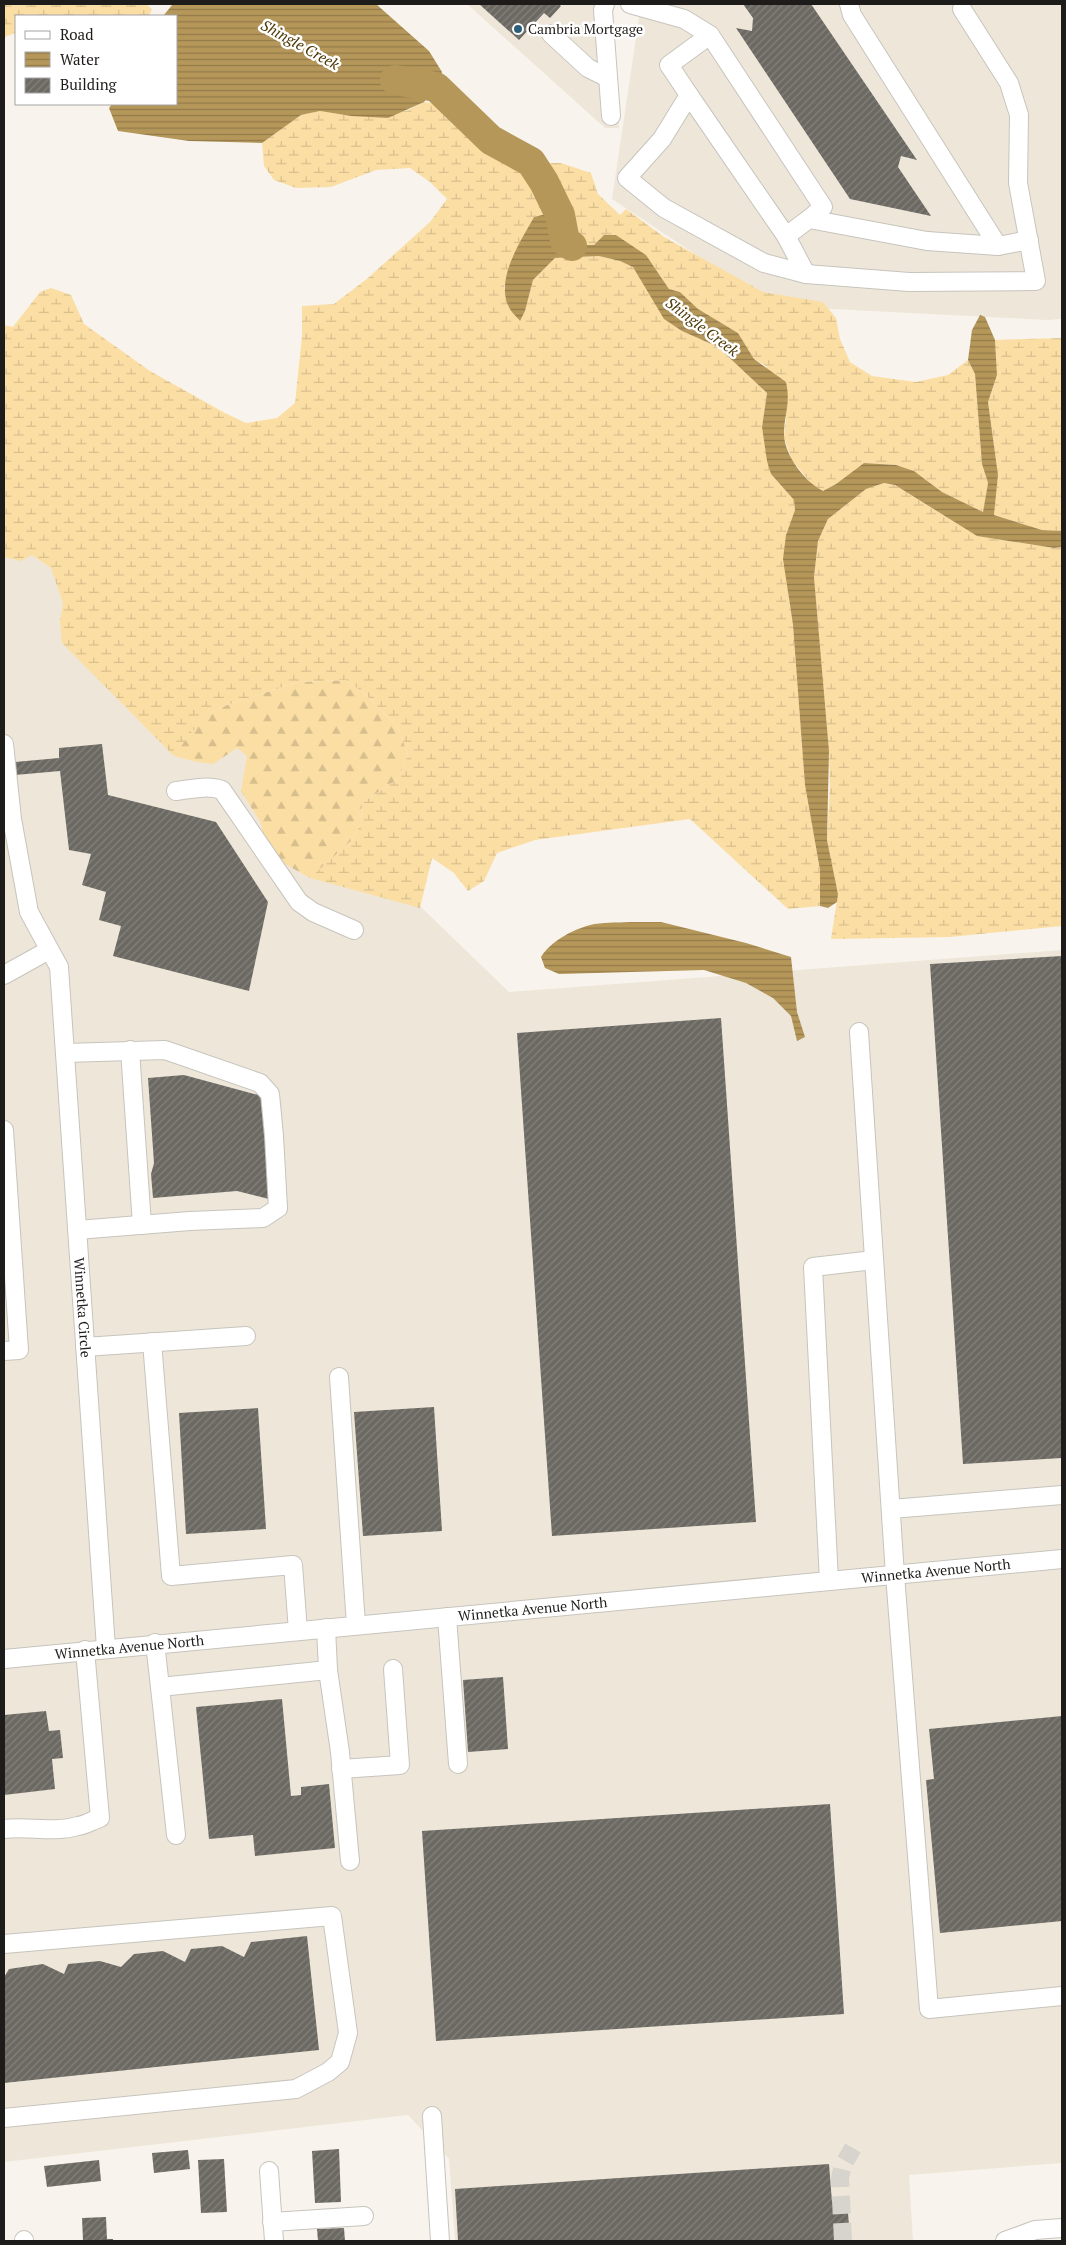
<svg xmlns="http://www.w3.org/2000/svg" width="1066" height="2245" font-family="'PT Serif',serif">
<defs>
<pattern id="forest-firs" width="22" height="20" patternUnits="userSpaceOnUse" patternTransform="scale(1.25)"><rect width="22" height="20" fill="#fbdea4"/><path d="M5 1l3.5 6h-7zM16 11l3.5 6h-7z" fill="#d7be8d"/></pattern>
<pattern id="wetland-marsh" width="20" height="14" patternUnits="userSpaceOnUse" patternTransform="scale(1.25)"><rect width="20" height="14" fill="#fbdea4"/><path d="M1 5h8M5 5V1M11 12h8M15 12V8" fill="none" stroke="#d7be8d"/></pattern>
<pattern id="water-rules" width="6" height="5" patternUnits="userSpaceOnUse" patternTransform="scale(1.25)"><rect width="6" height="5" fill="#b59759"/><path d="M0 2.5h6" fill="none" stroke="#937a49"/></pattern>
<pattern id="building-hatch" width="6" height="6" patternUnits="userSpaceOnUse" patternTransform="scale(1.25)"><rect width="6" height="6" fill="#6c6963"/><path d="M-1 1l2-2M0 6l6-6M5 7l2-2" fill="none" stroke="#84827d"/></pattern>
</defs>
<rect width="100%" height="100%" fill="#f8f4ed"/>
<path fill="#eee7d9" d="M 467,4 L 611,4 L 619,128 L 605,128 Z
M 641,4 L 1062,4 L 1062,319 L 1046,320 L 773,306 L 612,199 Z
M 16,516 L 509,992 L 1062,950 L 1062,2163 L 909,2175 L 913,2241 L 455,2241 L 449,2159 L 408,2115 L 4,2162 L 4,517 Z"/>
<path fill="url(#forest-firs)" d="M 346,680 L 365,694 L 398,727 L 408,755 L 398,779 L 362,803 L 361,824 L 350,842 L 310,878 L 285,864 L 264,839 L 261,823 L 241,791 L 247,756 L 237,748 L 213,764 L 197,762 L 174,756 L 189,735 L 207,715 L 227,705 L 298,682 Z"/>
<path fill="url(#wetland-marsh)" d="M 4,4 L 146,4 L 152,9 L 149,16 L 16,16 L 16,33 L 4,37 Z
M 424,102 L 442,105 L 452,124 L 496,153 L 523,167 L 537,186 L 550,213 L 534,217 L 511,262 L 504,288 L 519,321 L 525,311 L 533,280 L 555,258 L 599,256 L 620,261 L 633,267 L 682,331 L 718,347 L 767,393 L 762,427 L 771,474 L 794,500 L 795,510 L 786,535 L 788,594 L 793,625 L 805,785 L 820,870 L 820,906 L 788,909 L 690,819 L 535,840 L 497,853 L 484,881 L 468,891 L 454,873 L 432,858 L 420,908 L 310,878 L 350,842 L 361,824 L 362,803 L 398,779 L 408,755 L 398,727 L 365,694 L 346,680 L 298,682 L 227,705 L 207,715 L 189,735 L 174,756 L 62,643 L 60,622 L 63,603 L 51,568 L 32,555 L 21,561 L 4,557 L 4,325 L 13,327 L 40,292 L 51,288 L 71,295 L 84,324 L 150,371 L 225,413 L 246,423 L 277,418 L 295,403 L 302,336 L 302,306 L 334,304 L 368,278 L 430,222 L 447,199 L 430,182 L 410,168 L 376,170 L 331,187 L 296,188 L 274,180 L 264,166 L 262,143 L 301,115 L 320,111 L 351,116 L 406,111 Z
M 540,163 L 561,163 L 591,173 L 598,194 L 620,215 L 626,209 L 664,237 L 763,292 L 823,302 L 836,318 L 840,339 L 850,362 L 872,376 L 916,382 L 948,375 L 968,360 L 975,374 L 982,464 L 988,483 L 983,512 L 942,492 L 914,471 L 896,465 L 864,463 L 836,484 L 823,491 L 813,486 L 792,460 L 784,437 L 786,418 L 766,366 L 754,359 L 738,333 L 698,309 L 680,292 L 669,289 L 646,255 L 616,235 L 604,235 L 594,245 L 587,245 L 576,240 L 565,206 Z
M 1062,338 L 1062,531 L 1042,530 L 994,515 L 998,475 L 988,402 L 997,375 L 995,340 Z
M 884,483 L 895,485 L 977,536 L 1054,548 L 1062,547 L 1062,926 L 950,937 L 831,939 L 838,894 L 827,840 L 830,787 L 829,752 L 814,577 L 818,541 L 828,519 L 866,489 Z"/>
<path fill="url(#water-rules)" d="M 173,4 L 376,4 L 429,51 L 442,72 L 436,87 L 424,102 L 388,118 L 351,116 L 320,111 L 301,115 L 262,143 L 189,141 L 118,131 L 109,108 L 112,104 L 176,104 L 176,16 L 163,16 Z
M 565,206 L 576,240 L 587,245 L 594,245 L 604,235 L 616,235 L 646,255 L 669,289 L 680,292 L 698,309 L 738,333 L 754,359 L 786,382 C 791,405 784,413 784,435 C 785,456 805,482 823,491 L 836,484 L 864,463 L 896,465 L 914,471 L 942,492 L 983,512 L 988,483 L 982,464 L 975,374 L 968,360 L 972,330 L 980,315 L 985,317 L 995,340 L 997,375 L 988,402 L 998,475 L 994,515 L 1042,530 L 1062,531 L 1062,547 L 1054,548 L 977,536 L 895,485 L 884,483 L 866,489 L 828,519 L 818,541 L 814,577 L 829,751 L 827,840 L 838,894 L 837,902 L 828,908 L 820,906 L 820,870 L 805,785 L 793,625 L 783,559 L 786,535 L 795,510 L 794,500 L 771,474 L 767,461 L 762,427 L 767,393 L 718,347 L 682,331 L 664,319 L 633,267 L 620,261 L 599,256 L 555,258 L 533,280 L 525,311 L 520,321 C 516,316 510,311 508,305 C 496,277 521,241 534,217 L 550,213 Z
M 630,922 L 661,922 L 746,943 L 791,957 L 797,1012 L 805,1037 L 797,1041 L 791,1016 L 773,998 L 746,983 L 704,970 L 559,974 L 545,968 L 541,957 C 551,941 572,930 590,925 C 602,922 617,923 630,922 Z"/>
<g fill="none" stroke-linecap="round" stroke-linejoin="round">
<path stroke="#b59759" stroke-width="30" d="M 395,80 L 436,87 L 491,140 L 531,162 L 544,182 L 560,215 L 565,241 L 572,246"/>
</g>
<path fill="url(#building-hatch)" d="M 479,4 L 558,4 L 561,6 L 550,18 L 544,13 L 519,40 Z
M 743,4 L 811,4 L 917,160 L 901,156 L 898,167 L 931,216 L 850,199 L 736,28 L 752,31 L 753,18 Z
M 102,744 L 108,795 L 216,822 L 268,902 L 249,991 L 113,956 L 121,926 L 99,920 L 106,892 L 82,885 L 91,854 L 69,850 L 60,771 L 4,776 L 4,763 L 59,758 L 59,748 Z
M 1062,956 L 1062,1458 L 963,1464 L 930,964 Z
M 721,1018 L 756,1522 L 552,1536 L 517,1033 Z
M 184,1075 L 262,1096 L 269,1199 L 237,1191 L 153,1198 L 151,1174 L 154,1163 L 148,1078 Z
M 434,1407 L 442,1531 L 363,1536 L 354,1412 Z
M 258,1408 L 266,1529 L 186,1534 L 179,1413 Z
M 503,1677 L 508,1749 L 468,1752 L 463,1680 Z
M 282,1699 L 291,1796 L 301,1795 L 301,1787 L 329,1784 L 335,1848 L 255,1856 L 253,1835 L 209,1839 L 196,1707 Z
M 46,1711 L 49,1731 L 60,1730 L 63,1758 L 52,1759 L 55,1789 L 4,1795 L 4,1715 Z
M 1062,1716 L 1062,1921 L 940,1933 L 926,1780 L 934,1779 L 929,1729 Z
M 830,1804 L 844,2014 L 436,2041 L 422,1831 Z
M 307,1936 L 319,2050 L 4,2083 L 4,1977 L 9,1969 L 43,1964 L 64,1974 L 68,1964 L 100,1961 L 121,1967 L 134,1954 L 163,1951 L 185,1962 L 191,1949 L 222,1946 L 244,1957 L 251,1942 Z
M 339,2149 L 341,2202 L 315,2203 L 312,2151 Z
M 188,2150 L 190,2169 L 154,2173 L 152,2153 Z
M 224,2159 L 227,2212 L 201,2213 L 198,2160 Z
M 99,2160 L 101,2181 L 47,2187 L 44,2166 Z
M 829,2164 L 832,2202 L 847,2201 L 849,2225 L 834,2226 L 835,2241 L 458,2241 L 455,2189 Z
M 106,2217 L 107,2239 L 113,2239 L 113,2241 L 83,2241 L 82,2218 Z
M 344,2228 L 345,2241 L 318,2241 L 317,2229 Z"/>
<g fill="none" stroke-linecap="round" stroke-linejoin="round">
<path stroke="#d7d4cd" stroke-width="18" stroke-dasharray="18 9" stroke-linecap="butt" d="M 843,2241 L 840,2178 L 843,2165 L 853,2148"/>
<g stroke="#c7c4bd" stroke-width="20">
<g id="minor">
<path d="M 605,4 L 603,10 L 611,116"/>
<path d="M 630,4 L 684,19 L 710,35 L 669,65 L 689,95"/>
<path d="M 849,4 L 852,15 L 998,246 L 927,241 L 809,219 L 786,236 L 689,95 L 662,139 L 627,178 L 664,208 L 764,263 L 806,274 L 909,282 L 1036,281 L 1018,183 L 1019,115 L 1009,83 L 962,9"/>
<path d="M 551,34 L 588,68 L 608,78"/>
<path d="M 710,35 L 823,207 L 809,219"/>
<path d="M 786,236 L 806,274"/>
<path d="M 998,246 L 1029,240"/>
<path id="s1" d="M 4,744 L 12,819 L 29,912 L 59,967 L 106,1648"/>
<path d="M 176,791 C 191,789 207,785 222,790 L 299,902 L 313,912 L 354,930"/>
<path d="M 4,975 L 49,950"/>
<path d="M 859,1032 L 895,1575 L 929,2009 L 1062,1996"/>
<path d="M 130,1050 L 142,1225"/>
<path d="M 65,1053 L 165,1050 L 260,1083 L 270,1094 L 274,1136 L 278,1208 L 263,1218 L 190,1221 L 77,1230"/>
<path d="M 4,1130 L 19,1350 L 4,1351"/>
<path d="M 152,1342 L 171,1576 L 293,1565 L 298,1631"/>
<path d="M 85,1347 L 246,1336"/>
<path d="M 339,1377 L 356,1625"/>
<path d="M 891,1509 L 1062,1495"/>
<path d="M 829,1581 L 813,1267 L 874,1260"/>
<path d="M 447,1617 L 458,1764"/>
<path d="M 155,1643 L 160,1687 L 328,1670 L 326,1628"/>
<path id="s2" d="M 4,1659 L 1062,1559"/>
<path d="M 328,1670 L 340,1752 L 350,1861"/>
<path d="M 160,1687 L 176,1835"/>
<path d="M 341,1769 L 400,1765 L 393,1669"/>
<path d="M 4,1829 C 28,1826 54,1833 78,1826 C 86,1825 93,1820 100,1818 L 85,1650"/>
<path d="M 4,1944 L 332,1916 L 348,2033 L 340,2062 L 328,2072 L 296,2089 L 4,2118"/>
<path d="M 432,2116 L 440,2241"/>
<path d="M 269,2171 L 274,2241"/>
<path d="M 272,2222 L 364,2216"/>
<path d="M 24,2240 L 24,2241"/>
<path d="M 1005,2241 L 1035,2230 L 1062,2228"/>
</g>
</g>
<use href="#minor" stroke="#fff" stroke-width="18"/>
</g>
<circle fill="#2a5e7a" stroke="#fff" stroke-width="2" cx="518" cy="29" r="5"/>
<g text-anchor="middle" stroke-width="5" stroke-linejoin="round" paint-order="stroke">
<g font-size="14" fill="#1e1c1a" stroke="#fff" text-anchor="start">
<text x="528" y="34">Cambria Mortgage</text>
</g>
<g font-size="14" fill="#1e1c1a" stroke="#fff">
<text dy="5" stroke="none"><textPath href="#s1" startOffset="574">Winnetka Circle</textPath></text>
<text dy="5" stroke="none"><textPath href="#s2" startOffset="936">Winnetka Avenue North</textPath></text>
<text dy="5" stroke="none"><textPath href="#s2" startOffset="531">Winnetka Avenue North</textPath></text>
<text dy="5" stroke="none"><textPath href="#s2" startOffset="126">Winnetka Avenue North</textPath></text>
</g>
<g font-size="15" font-style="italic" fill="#4f3a05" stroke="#fff">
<text transform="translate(300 45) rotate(29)" y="5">Shingle Creek</text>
<text transform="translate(702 327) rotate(37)" y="5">Shingle Creek</text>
</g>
</g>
<rect width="1066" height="2245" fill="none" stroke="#1e1c1a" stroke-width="10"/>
<rect x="15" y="15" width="162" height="90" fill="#ffffff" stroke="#a5a4a3"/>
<rect x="25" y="31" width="25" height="8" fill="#ffffff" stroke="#a5a4a3"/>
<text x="60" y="40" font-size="15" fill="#1e1c1a">Road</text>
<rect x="25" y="52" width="25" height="15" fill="url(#water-rules)" stroke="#a5a4a3"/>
<text x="60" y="65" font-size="15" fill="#1e1c1a">Water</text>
<rect x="25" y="78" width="25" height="15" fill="url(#building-hatch)" stroke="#a5a4a3"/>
<text x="60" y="90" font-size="15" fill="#1e1c1a">Building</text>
</svg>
